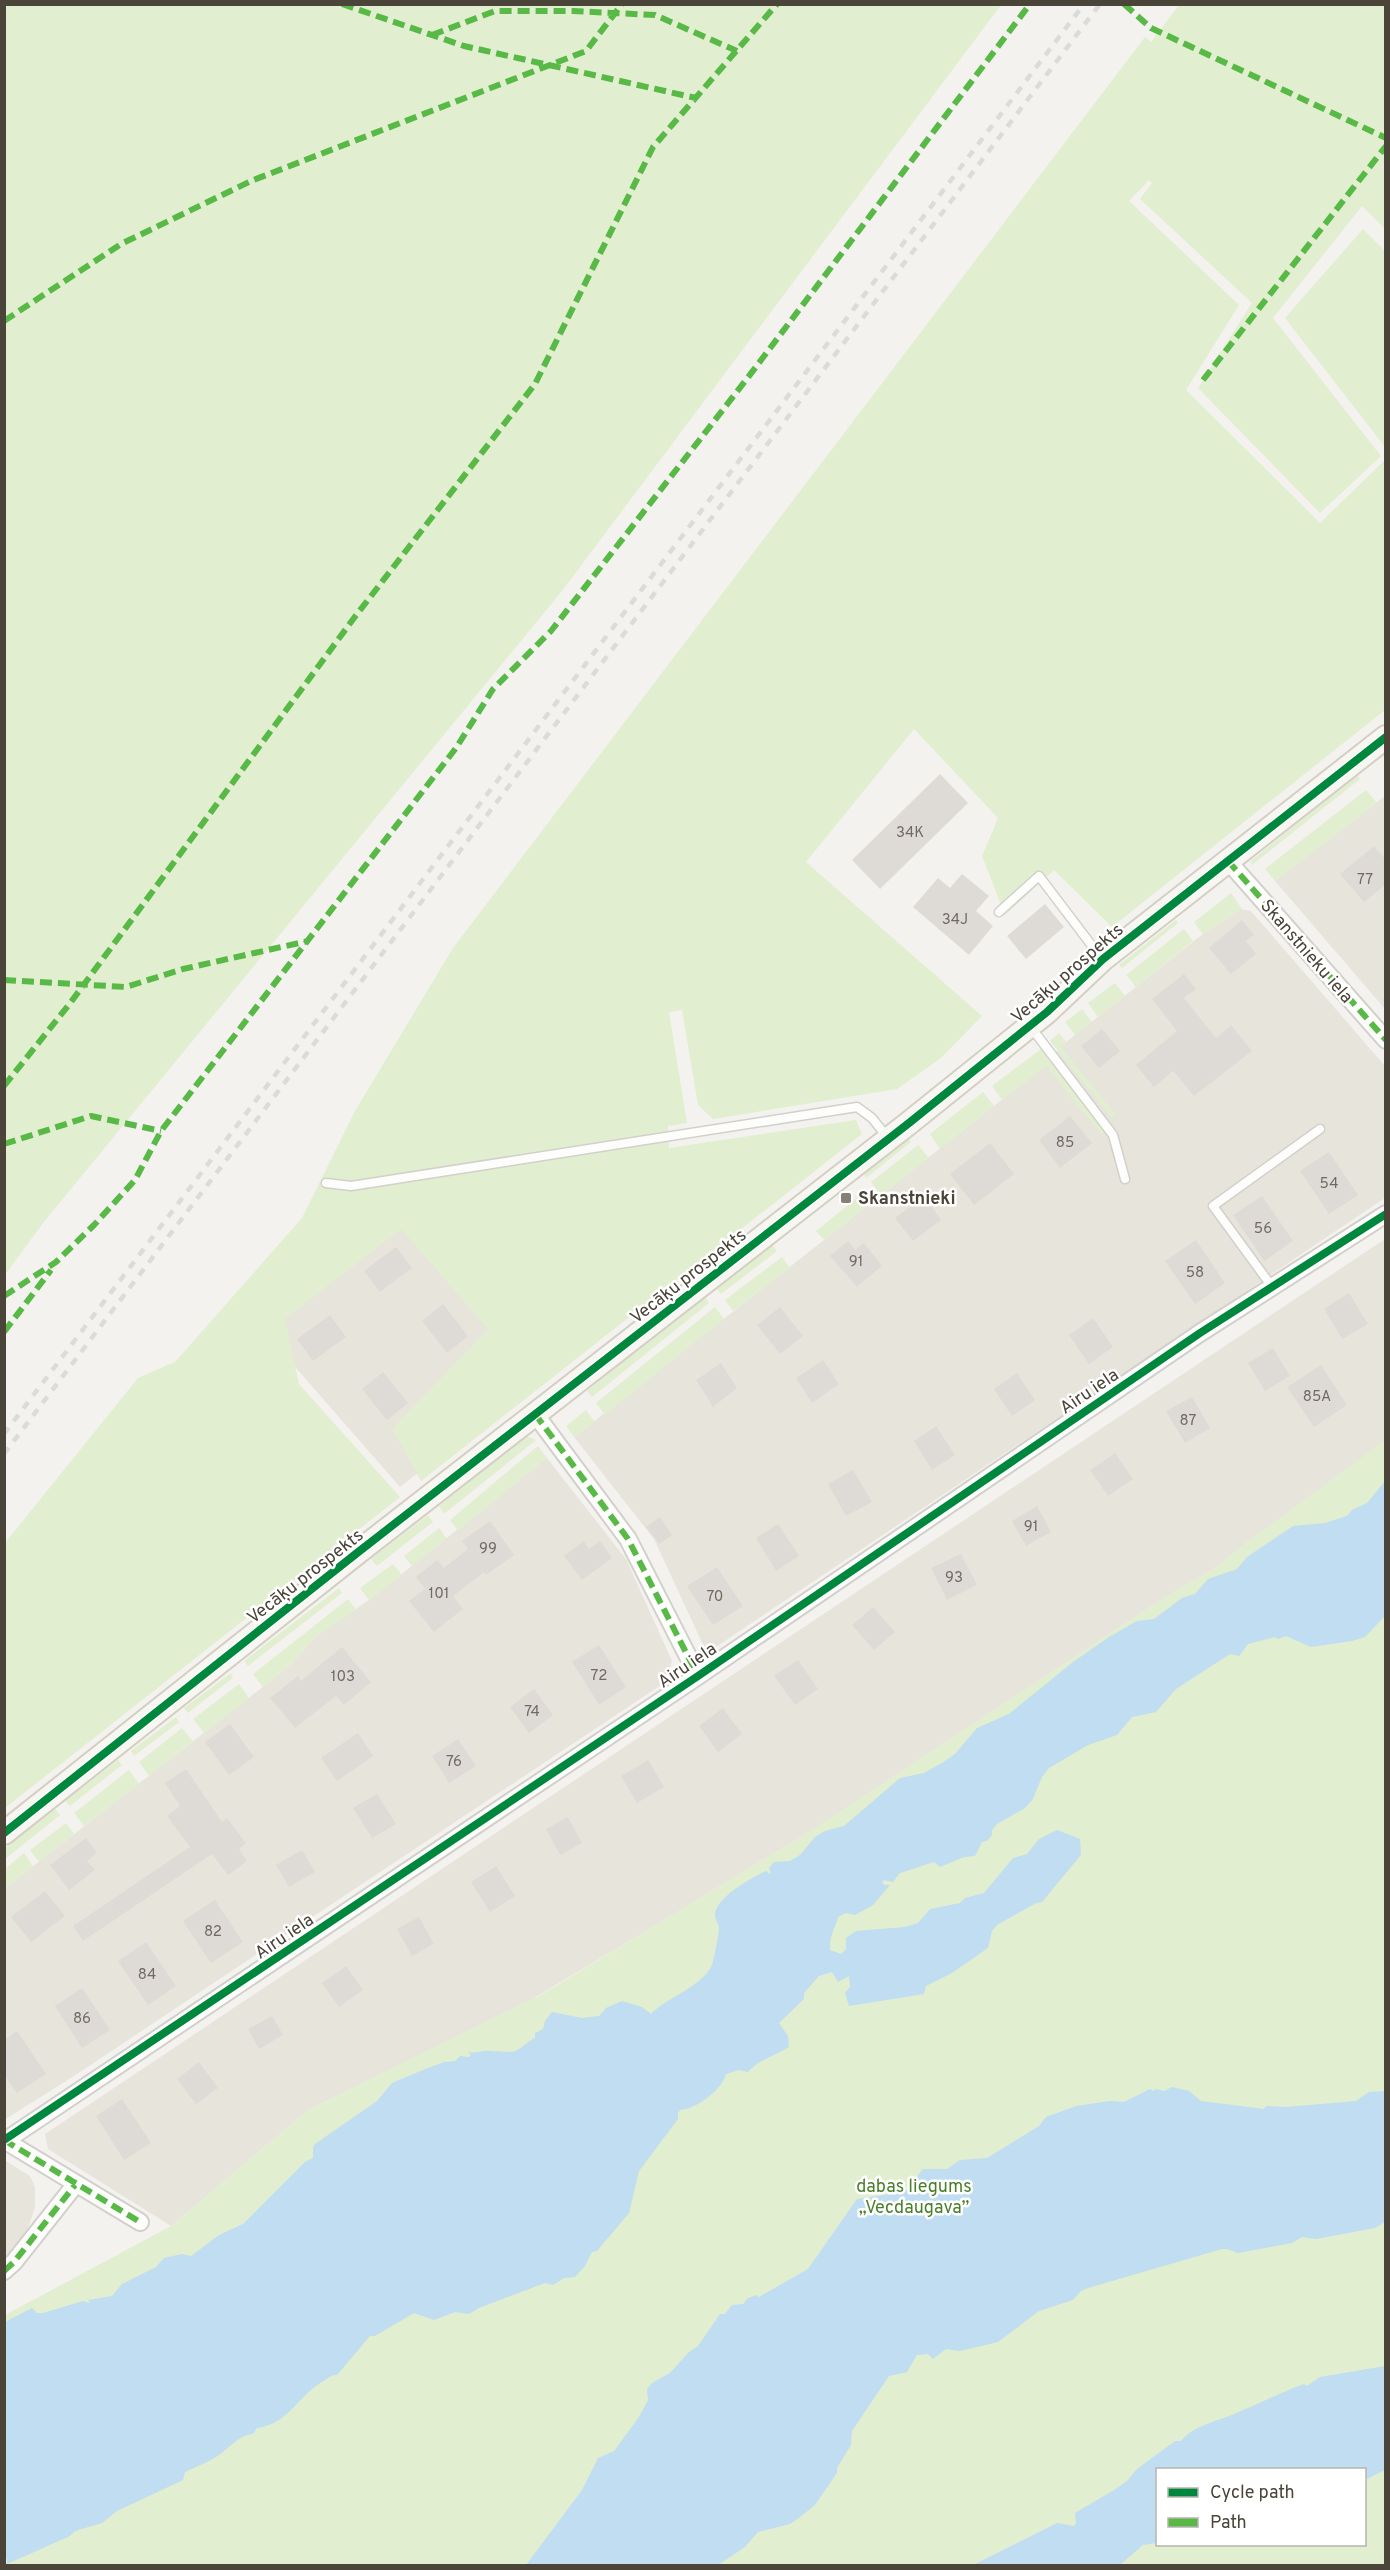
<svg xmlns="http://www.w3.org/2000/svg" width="1390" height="2570" font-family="Overpass,sans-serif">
<rect width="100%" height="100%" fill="#f4f2ee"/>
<path fill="#e7e4dc" d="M 1385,796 L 1385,1009 L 1275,881 Z
M 1242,909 L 1251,911 L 1385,1066 L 1385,1198 L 713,1649 L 705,1649 L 654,1539 L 574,1437 L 1046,1065 L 1061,1046 L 1075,1035 L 1203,934 Z
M 408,1195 L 535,1381 L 400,1487 L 240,1304 Z
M 1385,1239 L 1385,1441 L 1241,1547 L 1218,1566 L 1164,1598 L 817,1827 L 656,1925 L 531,2000 L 308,2110 L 171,2226 L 48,2149 L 45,2134 Z
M 547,1458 L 626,1559 L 672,1661 L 667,1681 L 74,2076 L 4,2120 L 4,1889 L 292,1664 L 314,1638 L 369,1600 Z
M 4,2160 L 30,2176 L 35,2187 L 35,2207 L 26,2235 L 4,2261 Z"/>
<path fill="#e1eecf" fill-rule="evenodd" d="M 5,4 L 1001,5 L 562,591 L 43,1223 L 5,1275 Z
M 1179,5 L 1385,5 L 1385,229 L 1362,206 L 1273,318 L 1381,456 L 1320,513 L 1198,388 L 1252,303 L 1140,199 L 1152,183 L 1149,180 L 1129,201 L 1239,305 L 1186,390 L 1320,523 L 1385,460 L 1385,710 L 1112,927 L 1054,870 L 1005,915 L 982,856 L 998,818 L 914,729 L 806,862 L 982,1016 L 941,1058 L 897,1089 L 713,1119 L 698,1105 L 682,1010 L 669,1012 L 687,1123 L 668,1126 L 669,1148 L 856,1120 L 862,1134 L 421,1481 L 392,1429 L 488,1329 L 401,1229 L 285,1319 L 299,1384 L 400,1497 L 5,1808 L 5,1543 L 138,1378 L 175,1362 L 302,1218 L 355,1111 L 453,948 L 1145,37 L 1151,42 Z
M 1363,229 L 1385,251 L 1385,447 L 1285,318 Z
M 1357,775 L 1360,779 L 1252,865 L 1251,861 Z
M 1366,790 L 1377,803 L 1275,881 L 1265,869 Z
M 1231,893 L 1242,909 L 1203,934 L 1194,922 Z
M 1176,920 L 1178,923 L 1122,968 L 1119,965 Z
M 1184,929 L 1193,941 L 1136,987 L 1126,975 Z
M 1115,983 L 1125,996 L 1098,1017 L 1088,1003 Z
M 1082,1009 L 1092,1022 L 1075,1035 L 1065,1022 Z
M 1059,1033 L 1066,1042 L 1061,1047 L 1116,1115 L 1112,1118 L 1050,1041 Z
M 1041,1049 L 1104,1131 L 1101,1134 L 1046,1066 L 1002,1100 L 992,1086 Z
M 983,1092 L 994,1106 L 940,1149 L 930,1134 Z
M 909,1139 L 911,1142 L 866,1178 L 864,1174 Z
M 918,1145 L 929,1158 L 881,1196 L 871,1182 Z
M 858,1197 L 866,1207 L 824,1240 L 816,1231 Z
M 771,1244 L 777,1251 L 721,1294 L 715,1287 Z
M 782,1257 L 790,1268 L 733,1311 L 725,1300 Z
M 704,1295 L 709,1303 L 592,1397 L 587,1391 Z
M 715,1307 L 724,1319 L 605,1415 L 596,1403 Z
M 586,1410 L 595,1422 L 574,1437 L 566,1426 Z
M 526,1436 L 536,1440 L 444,1514 L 439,1506 Z
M 1385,1440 L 1385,2565 L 5,2566 L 5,2315 L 171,2226 L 308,2110 L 541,1995 L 817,1827 L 1164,1598 L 1218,1566 L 1241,1547 ZM 1158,2470 L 1364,2470 L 1364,2544 L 1158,2544 Z
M 538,1446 L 547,1458 L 458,1531 L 450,1520 Z
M 428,1515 L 433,1522 L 377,1566 L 371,1559 Z
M 439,1528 L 447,1539 L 412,1566 L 404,1556 Z
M 393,1564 L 402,1575 L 369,1600 L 360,1588 Z
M 339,1588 L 342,1593 L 248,1666 L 244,1661 Z
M 348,1599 L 356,1610 L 314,1638 L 292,1664 L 263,1687 L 253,1674 Z
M 231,1673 L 233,1678 L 188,1713 L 184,1708 Z
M 239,1684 L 249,1698 L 204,1733 L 193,1719 Z
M 176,1717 L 179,1722 L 134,1756 L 131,1751 Z
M 182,1728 L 193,1741 L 149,1776 L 139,1762 Z
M 118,1760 L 122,1765 L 70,1806 L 65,1801 Z
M 129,1770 L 139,1784 L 84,1826 L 74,1813 Z
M 55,1809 L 60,1815 L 5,1859 L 5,1848 Z
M 66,1823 L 74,1834 L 39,1862 L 30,1850 Z
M 24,1853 L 33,1866 L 5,1889 L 5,1869 Z"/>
<path fill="#c0ddf1" d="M 1385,1481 L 1385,1616 L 1365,1637 L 1352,1641 L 1311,1647 L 1286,1636 L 1278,1639 L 1275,1637 L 1248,1644 L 1239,1656 L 1230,1654 L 1176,1689 L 1156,1712 L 1132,1717 L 1117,1735 L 1088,1745 L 1049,1768 L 1042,1777 L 1033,1799 L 1025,1808 L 997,1824 L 992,1830 L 992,1835 L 987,1841 L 982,1842 L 975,1856 L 964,1857 L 940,1867 L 934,1862 L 900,1873 L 893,1882 L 884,1880 L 882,1883 L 885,1885 L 890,1885 L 873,1905 L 855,1915 L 846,1913 L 838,1917 C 835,1929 829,1936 830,1950 L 841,1954 L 846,1949 L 846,1938 L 856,1931 L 905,1927 L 918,1923 L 930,1909 L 960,1903 L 965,1898 L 984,1893 L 1013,1858 L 1027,1854 L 1039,1839 L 1057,1830 L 1080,1839 L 1081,1855 L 1042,1902 L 1036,1903 L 997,1925 L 992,1931 L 988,1948 L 952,1973 L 926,1986 L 924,1994 L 849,2006 L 845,1993 L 850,1987 L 849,1976 L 838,1982 L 832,1972 L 819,1976 L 804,1993 L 804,1999 L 779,2023 L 788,2036 L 789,2047 C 776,2055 758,2060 748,2072 L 739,2070 L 726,2074 C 722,2090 696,2109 680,2110 L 678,2113 L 678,2119 L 639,2171 L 629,2213 L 597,2251 L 592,2252 L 585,2266 L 575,2277 L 564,2278 L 553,2285 L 545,2283 L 479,2308 L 469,2314 L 455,2312 L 434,2320 L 414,2313 L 375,2336 L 370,2336 L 337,2375 C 331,2375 330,2377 325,2380 C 300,2393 288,2425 257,2428 L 253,2434 C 238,2435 228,2450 216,2457 C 206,2463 195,2467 185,2472 L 183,2480 L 117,2511 L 102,2523 L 75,2531 L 70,2536 L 7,2564 L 7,2559 L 4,2559 L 5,2322 L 32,2308 L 37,2313 L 43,2313 L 83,2301 L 90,2303 L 88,2300 L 112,2296 L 122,2284 L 156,2267 L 164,2258 L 182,2254 L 191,2256 L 219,2235 L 243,2224 L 305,2162 L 313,2158 L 313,2147 L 315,2144 L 377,2101 L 392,2083 L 423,2070 L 444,2062 L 455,2061 L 460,2056 L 469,2057 L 471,2055 L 468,2052 C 477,2054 483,2050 491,2051 C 499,2051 507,2053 515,2051 C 523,2048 527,2041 535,2038 L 535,2033 L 543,2029 L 545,2021 L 552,2012 L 582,2018 L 599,2016 L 606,2008 L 622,2001 L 642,2007 L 651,2014 C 666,1998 703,1986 712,1965 C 714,1959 719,1934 719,1928 C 719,1924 715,1920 715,1915 C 715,1898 752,1877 766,1871 L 771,1875 L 769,1868 L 774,1862 L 790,1861 L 800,1855 L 815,1837 L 825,1831 L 844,1826 L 900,1778 L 924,1773 L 942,1763 L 955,1754 L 977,1728 L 1009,1714 L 1073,1662 L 1109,1637 L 1137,1621 L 1154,1619 L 1182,1598 L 1195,1594 L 1208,1579 L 1237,1569 L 1247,1557 L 1293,1526 L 1325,1523 L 1347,1516 L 1352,1510 L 1367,1503 Z
M 1172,2087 L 1189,2091 L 1201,2101 L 1264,2109 L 1266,2106 L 1286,2107 L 1356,2101 L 1369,2092 L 1385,2091 L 1385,2222 L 1375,2228 L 1316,2239 L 1302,2237 L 1292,2243 L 1238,2253 L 1227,2249 L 1222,2249 L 1088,2288 L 1081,2291 L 1073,2300 L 1039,2311 L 998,2342 L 960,2351 L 946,2349 L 933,2359 L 928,2354 L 917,2355 L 907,2372 L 889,2376 L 852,2431 L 851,2445 L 837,2468 L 837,2473 L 815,2505 L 800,2517 L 790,2524 L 758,2532 L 745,2547 L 718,2565 L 526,2565 L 582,2490 L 598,2458 L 614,2451 L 639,2417 L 648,2400 L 647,2389 L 652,2383 L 670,2373 L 688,2353 L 698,2346 L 720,2314 L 725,2314 L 732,2305 L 743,2304 L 748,2298 L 756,2295 L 759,2297 L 808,2269 L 857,2199 L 897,2193 L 900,2195 L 916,2183 L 918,2175 L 923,2169 L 947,2169 L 960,2160 L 987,2158 L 1039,2126 L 1046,2117 L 1076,2106 L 1110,2101 L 1124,2102 L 1150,2089 L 1153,2091 L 1156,2089 L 1164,2091 Z
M 1385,2366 L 1385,2470 L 1365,2480 L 1364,2470 L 1158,2470 L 1157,2543 L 1143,2545 L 1120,2565 L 973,2565 L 1057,2523 L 1074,2526 L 1076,2523 L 1075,2513 L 1114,2490 L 1127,2481 L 1137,2469 L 1175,2441 L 1181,2441 C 1194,2425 1216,2422 1234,2414 C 1258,2404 1280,2393 1304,2384 L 1307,2386 L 1320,2377 Z"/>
<path fill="#dedbd6" d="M 940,774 L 968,803 L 880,889 L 852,860 Z
M 1374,846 L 1386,860 L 1386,884 L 1364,902 L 1340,874 Z
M 962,874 L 989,896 L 976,911 L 993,926 L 969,955 L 913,907 L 938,878 L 950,888 Z
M 1045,904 L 1064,927 L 1026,959 L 1007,936 Z
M 1242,920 L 1254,935 L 1246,941 L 1256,954 L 1231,974 L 1209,948 Z
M 1184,974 L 1196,989 L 1184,998 L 1216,1038 L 1231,1025 L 1252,1051 L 1194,1096 L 1173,1071 L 1154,1087 L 1136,1065 L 1177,1031 L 1152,999 Z
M 1102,1029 L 1120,1051 L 1099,1068 L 1081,1046 Z
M 1070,1116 L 1092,1143 L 1060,1168 L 1039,1140 Z
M 990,1143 L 1014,1174 L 974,1205 L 950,1174 Z
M 1329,1152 L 1358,1195 L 1329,1214 L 1300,1171 Z
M 924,1196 L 941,1220 L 913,1241 L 895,1218 Z
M 1262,1196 L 1293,1241 L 1264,1261 L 1233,1215 Z
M 1196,1240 L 1225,1283 L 1195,1304 L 1165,1261 Z
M 848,1241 L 855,1250 L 864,1243 L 882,1266 L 857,1287 L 830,1256 Z
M 396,1247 L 412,1268 L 380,1292 L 364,1271 Z
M 1349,1293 L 1368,1324 L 1342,1339 L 1324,1309 Z
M 443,1304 L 468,1336 L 447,1353 L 422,1321 Z
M 780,1307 L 803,1336 L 780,1354 L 757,1325 Z
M 330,1315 L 346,1337 L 313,1361 L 297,1339 Z
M 1093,1318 L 1113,1347 L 1089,1364 L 1069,1335 Z
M 1273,1348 L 1290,1376 L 1265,1391 L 1248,1363 Z
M 823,1360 L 839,1384 L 812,1403 L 796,1378 Z
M 721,1363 L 737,1388 L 713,1407 L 696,1380 Z
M 1321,1365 L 1347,1405 L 1314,1427 L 1287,1387 Z
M 383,1372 L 408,1403 L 387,1420 L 362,1389 Z
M 1017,1373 L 1035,1400 L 1012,1416 L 994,1389 Z
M 1192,1397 L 1210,1428 L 1185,1443 L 1166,1411 Z
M 936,1426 L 955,1455 L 932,1470 L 914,1441 Z
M 1115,1453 L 1133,1479 L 1108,1496 L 1090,1470 Z
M 853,1470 L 872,1502 L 846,1516 L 828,1484 Z
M 1037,1506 L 1051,1532 L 1026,1546 L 1012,1521 Z
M 660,1517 L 672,1535 L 659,1544 L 646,1527 Z
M 490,1521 L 514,1555 L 486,1575 L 484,1572 L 453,1596 L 463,1609 L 434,1632 L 409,1601 L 425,1589 L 416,1577 L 437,1560 L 444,1568 L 468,1549 L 462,1541 Z
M 778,1524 L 799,1556 L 776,1571 L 756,1538 Z
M 584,1541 L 589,1549 L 600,1541 L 612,1558 L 582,1580 L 564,1556 Z
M 961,1554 L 977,1585 L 947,1600 L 931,1568 Z
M 717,1567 L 743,1606 L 713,1625 L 687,1586 Z
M 873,1607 L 895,1632 L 874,1650 L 852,1625 Z
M 599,1645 L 626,1687 L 599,1705 L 572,1662 Z
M 342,1647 L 371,1682 L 344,1705 L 336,1696 L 295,1728 L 270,1698 L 298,1676 L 301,1681 Z
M 798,1660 L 818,1689 L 795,1705 L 774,1676 Z
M 534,1689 L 553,1715 L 529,1733 L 510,1707 Z
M 723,1708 L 742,1734 L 718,1752 L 699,1726 Z
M 230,1724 L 254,1757 L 229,1775 L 205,1742 Z
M 358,1733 L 373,1756 L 337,1781 L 321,1758 Z
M 458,1739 L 476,1766 L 449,1783 L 432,1756 Z
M 648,1760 L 664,1787 L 637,1803 L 621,1776 Z
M 186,1769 L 222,1822 L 227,1818 L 246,1843 L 239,1849 L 247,1861 L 228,1875 L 212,1854 L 83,1941 L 73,1926 L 190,1847 L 167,1816 L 180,1806 L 165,1783 Z
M 377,1794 L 396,1824 L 372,1838 L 353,1808 Z
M 568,1817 L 582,1843 L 560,1855 L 546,1829 Z
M 86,1838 L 97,1853 L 87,1861 L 95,1870 L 69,1890 L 50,1865 Z
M 302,1850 L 315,1872 L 289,1887 L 276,1865 Z
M 496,1866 L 515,1896 L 490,1912 L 471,1882 Z
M 45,1891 L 65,1916 L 31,1942 L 11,1917 Z
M 215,1900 L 243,1942 L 211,1963 L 183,1921 Z
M 419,1917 L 434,1944 L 412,1956 L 397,1929 Z
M 146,1942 L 176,1986 L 148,2005 L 118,1961 Z
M 346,1966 L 363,1990 L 339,2007 L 322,1983 Z
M 82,1988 L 110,2030 L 82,2048 L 55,2006 Z
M 272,2016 L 283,2035 L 259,2049 L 248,2029 Z
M 17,2031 L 46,2074 L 17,2093 L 4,2075 L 4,2040 Z
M 199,2062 L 218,2088 L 196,2104 L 177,2079 Z
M 122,2099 L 151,2143 L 124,2160 L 96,2116 Z"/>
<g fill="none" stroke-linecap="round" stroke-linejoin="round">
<g stroke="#d2d0cb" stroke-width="11">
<path id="service" d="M 999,912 L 1039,876 L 1102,959
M 1030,1026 L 1113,1135 L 1125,1179
M 326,1183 L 351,1186 L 857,1107 L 872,1118 L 888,1138
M 1273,1288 L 1213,1206 L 1320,1129"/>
</g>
<g stroke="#d2d0cb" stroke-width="20">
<path id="minor" d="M 1228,861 L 1386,1040
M 535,1414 L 628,1539 L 698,1676
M 4,2140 L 140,2222
M 5,2141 L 698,1676 L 1200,1333 L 1386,1214
M 4,2271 L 14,2262 L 75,2185"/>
</g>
<g stroke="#d3cfc5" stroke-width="26">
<path id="secondary" d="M 4,1833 L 357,1553 L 909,1123 L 1047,1012 L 1103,959 L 1386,737"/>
</g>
<use href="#service" stroke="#fdfdfc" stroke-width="8"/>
<use href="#minor" stroke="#fdfdfc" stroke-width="16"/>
<use href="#secondary" stroke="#f7f6f1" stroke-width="22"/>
<path stroke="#dbdbda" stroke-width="4.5" stroke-dasharray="8 8" stroke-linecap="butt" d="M 4,1434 L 1084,4
M 4,1454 L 1100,4"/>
<path stroke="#58b947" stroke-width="6" stroke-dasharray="12 6" stroke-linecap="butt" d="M 342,4 L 464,46 L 696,98
M 1124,4 L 1151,28 L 1386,138
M 432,35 L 495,11 L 573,11 L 655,15 L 737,51
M 4,321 L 121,244 L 251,181 L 586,51 L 622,4
M 1203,380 L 1386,146
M 1228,861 L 1386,1040
M 4,980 L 126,987 L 183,969 L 308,941
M 4,1086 L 71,1002 L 354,618 L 535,384 L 653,147 L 777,4
M 4,1144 L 91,1116 L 161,1131
M 4,1296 L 56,1262 L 94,1225 L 135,1180 L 161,1131 L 456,748 L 493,689 L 551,631 L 746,380 L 1030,4
M 4,1332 L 51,1270
M 535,1414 L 628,1539 L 698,1676
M 4,2140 L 140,2222
M 4,2271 L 14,2262 L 75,2185"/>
<g stroke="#fff" stroke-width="11">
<path id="cycleway" d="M 4,1833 L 357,1553 L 909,1123 L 1047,1012 L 1103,959 L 1386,737
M 4,2140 L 698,1676 L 1200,1333 L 1386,1214"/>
</g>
<use href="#cycleway" stroke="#00873e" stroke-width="8"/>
</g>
<rect fill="#868178" stroke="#fff" stroke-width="2" x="840" y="1192" width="12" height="12" rx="3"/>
<g text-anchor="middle" stroke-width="5" stroke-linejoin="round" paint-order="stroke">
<g font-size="15" fill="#706a61">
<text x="910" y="837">34K</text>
<text x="1365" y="884">77</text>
<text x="955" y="924">34J</text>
<text x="1065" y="1147">85</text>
<text x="1329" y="1188">54</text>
<text x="1263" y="1233">56</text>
<text x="856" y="1266">91</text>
<text x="1195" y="1277">58</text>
<text x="1317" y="1401">85A</text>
<text x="1188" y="1425">87</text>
<text x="1031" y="1531">91</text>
<text x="488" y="1553">99</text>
<text x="954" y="1582">93</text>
<text x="439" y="1598">101</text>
<text x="715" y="1601">70</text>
<text x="599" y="1680">72</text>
<text x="343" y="1681">103</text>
<text x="532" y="1716">74</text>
<text x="454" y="1766">76</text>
<text x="213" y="1936">82</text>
<text x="147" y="1979">84</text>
<text x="82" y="2023">86</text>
</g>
<g font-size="18" fill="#4b4439" stroke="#fff">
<text transform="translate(1307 951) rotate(49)" y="6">Skanstnieku iela</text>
<text transform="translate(1067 973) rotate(-41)" y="6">Vecāķu prospekts</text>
<text transform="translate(688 1276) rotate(-38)" y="6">Vecāķu prospekts</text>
<text transform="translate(1089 1391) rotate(-34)" y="6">Airu iela</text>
<text transform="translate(305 1576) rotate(-38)" y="6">Vecāķu prospekts</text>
<text transform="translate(687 1665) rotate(-34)" y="6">Airu iela</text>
<text transform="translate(284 1936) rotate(-34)" y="6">Airu iela</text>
</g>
<g font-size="18" font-weight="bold" fill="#4b4439" stroke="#fff" text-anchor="start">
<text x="858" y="1204">Skanstnieki</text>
</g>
<g font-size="18" fill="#4a7f2a" stroke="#fff">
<text x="914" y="2192">dabas liegums<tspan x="914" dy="21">„Vecdaugava”</tspan></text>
</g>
</g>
<rect width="1390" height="2570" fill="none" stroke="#4b4439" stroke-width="12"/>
<rect x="1156" y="2468" width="210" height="78" fill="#ffffff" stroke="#b7b4b0" stroke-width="1.5"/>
<rect x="1168" y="2488" width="30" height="9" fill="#00873e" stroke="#b7b4b0" stroke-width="1.5"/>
<text x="1210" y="2498" font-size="18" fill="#4b4439">Cycle path</text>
<rect x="1168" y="2518" width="30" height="9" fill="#58b947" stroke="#b7b4b0" stroke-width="1.5"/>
<text x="1210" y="2528" font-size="18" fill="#4b4439">Path</text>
</svg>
